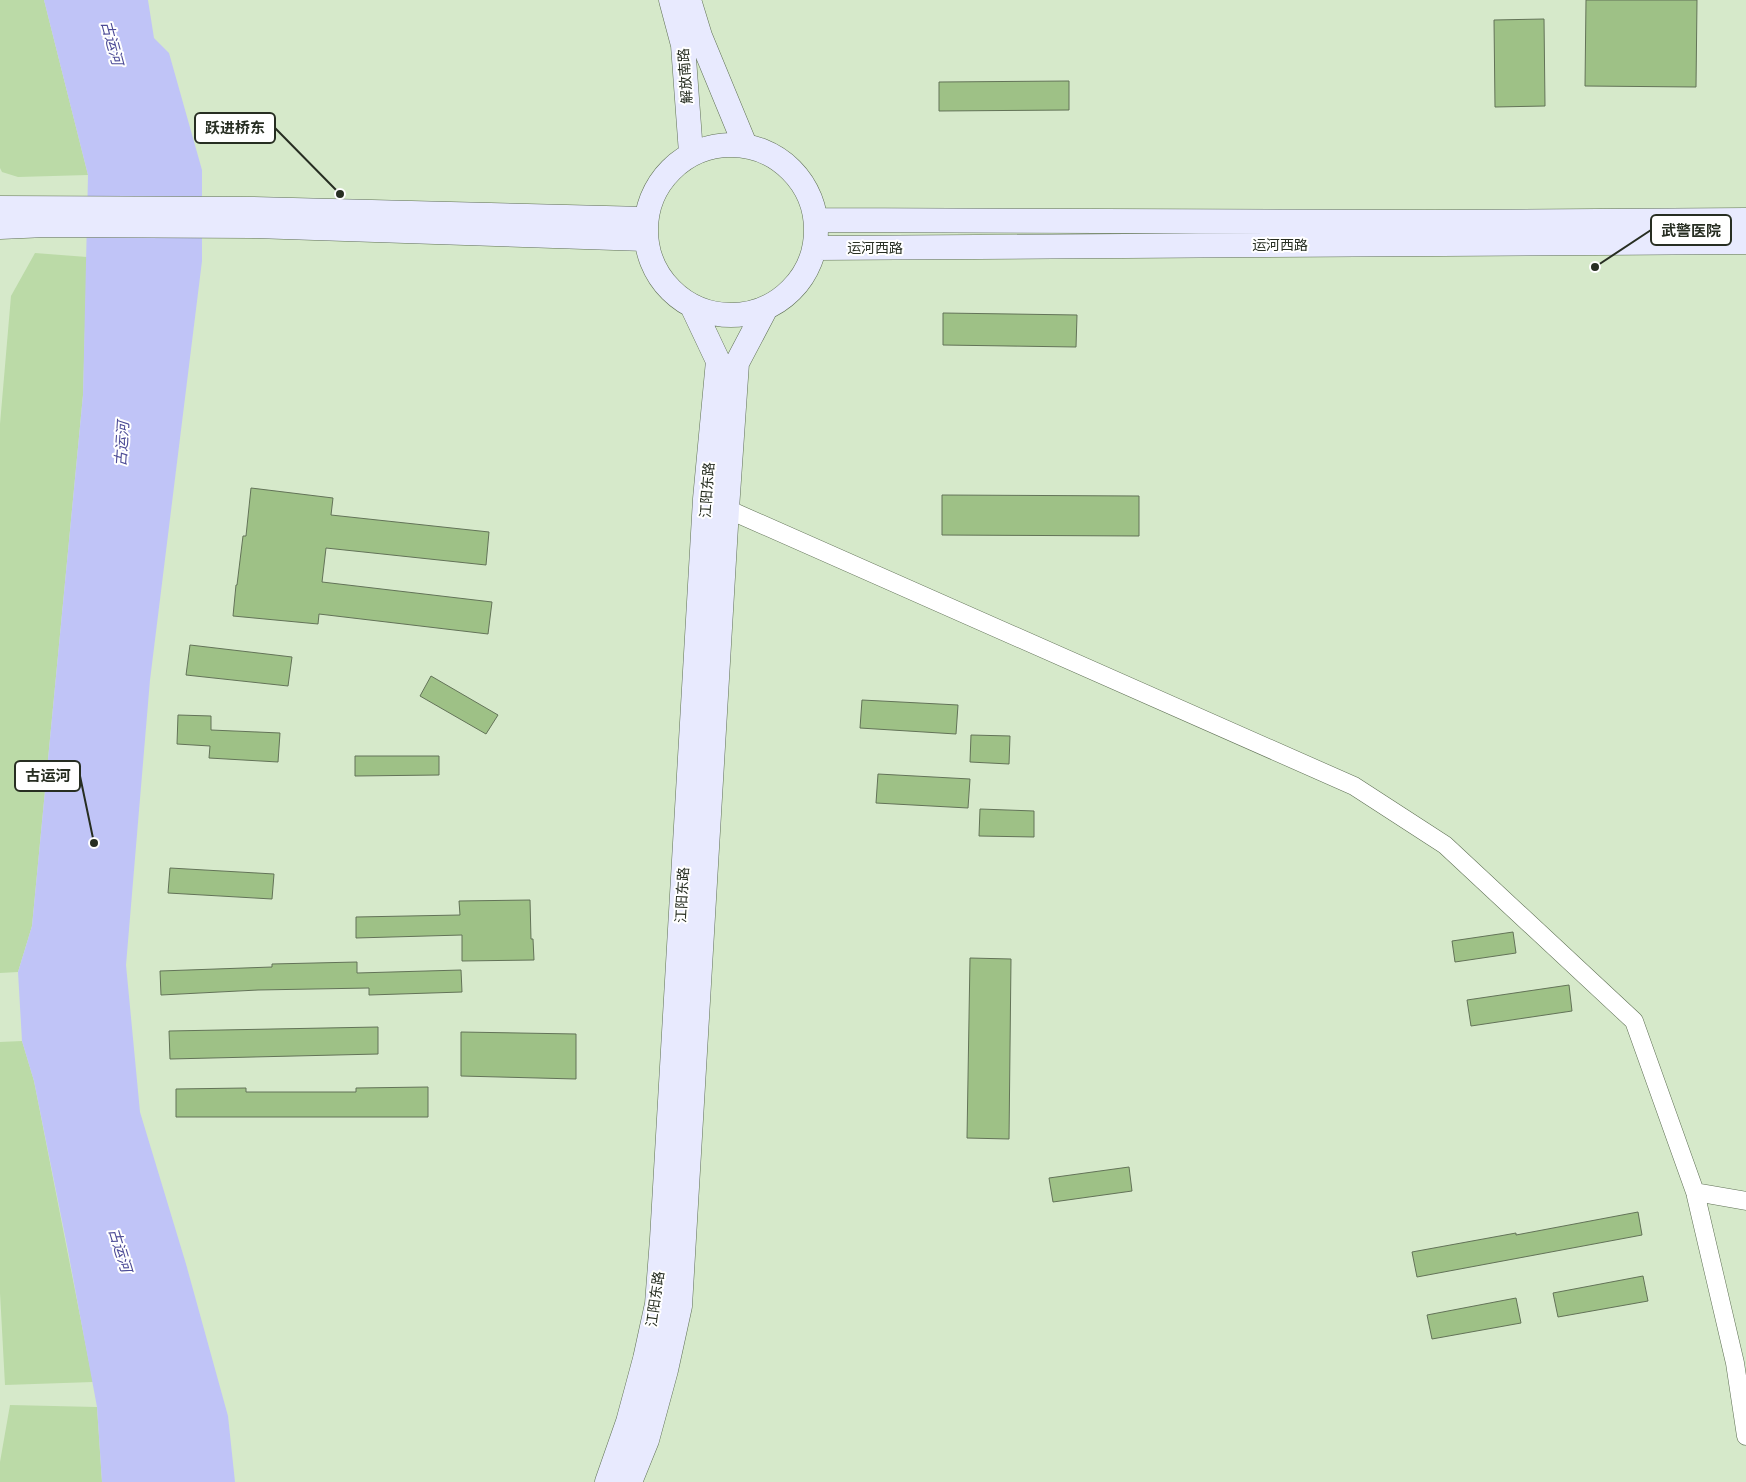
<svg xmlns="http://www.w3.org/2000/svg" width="1746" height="1482" font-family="'Times New Roman','Noto Sans SC',serif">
<rect width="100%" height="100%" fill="#d6e9ca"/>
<path fill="#bbdaa7" d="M 0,0 L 44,0 L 88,175 L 18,177 L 2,172 L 0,168 Z
M 35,253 L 87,257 L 83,395 L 32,926 L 18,972 L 0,973 L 0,424 L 11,296 Z
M 22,1041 L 34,1081 L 93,1382 L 5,1385 L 0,1293 L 0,1042 Z
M 10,1405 L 97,1407 L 102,1482 L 0,1482 L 0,1462 Z"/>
<path fill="#c0c4f7" d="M 44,0 L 148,0 L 154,38 L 169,53 L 202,170 L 202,261 L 150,680 L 126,965 L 140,1112 L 186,1264 L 228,1416 L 235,1482 L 102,1482 L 97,1407 L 68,1251 L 34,1081 L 22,1041 L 18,972 L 32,926 L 83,395 L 88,175 Z"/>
<path fill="#9ec186" stroke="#637358" d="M 1586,0 L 1697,0 L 1696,87 L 1585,86 Z
M 1544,19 L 1545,106 L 1495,107 L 1494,20 Z
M 1069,81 L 1069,110 L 939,111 L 939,82 Z
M 943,313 L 1077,315 L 1076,347 L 943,345 Z
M 251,488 L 333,498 L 331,515 L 489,532 L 486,565 L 326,548 L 322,582 L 492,602 L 488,634 L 319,614 L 318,624 L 233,616 L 236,585 L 237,585 L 243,536 L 246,536 Z
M 942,495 L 1139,496 L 1139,536 L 942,535 Z
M 190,645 L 292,657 L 288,686 L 186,675 Z
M 431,676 L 498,715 L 486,734 L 420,696 Z
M 862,700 L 958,705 L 956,734 L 860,728 Z
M 178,715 L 211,716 L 211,730 L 280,733 L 278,762 L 209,758 L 210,746 L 177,744 Z
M 971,735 L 1010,736 L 1009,764 L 970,762 Z
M 355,756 L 439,756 L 439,775 L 355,776 Z
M 878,774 L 970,779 L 968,808 L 876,803 Z
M 980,809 L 1034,811 L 1034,837 L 979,836 Z
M 170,868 L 274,874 L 272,899 L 168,893 Z
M 530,900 L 531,939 L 533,939 L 534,960 L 462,961 L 462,935 L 356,938 L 356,917 L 460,915 L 459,901 Z
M 1513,932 L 1516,953 L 1455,962 L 1452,941 Z
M 970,958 L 1011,959 L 1009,1139 L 967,1138 Z
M 357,962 L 357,973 L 461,970 L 462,992 L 369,995 L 369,988 L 258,990 L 161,995 L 160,971 L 272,967 L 272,964 Z
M 1569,985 L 1572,1011 L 1471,1026 L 1467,1000 Z
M 378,1027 L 378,1054 L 170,1059 L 169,1031 Z
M 461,1032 L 576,1034 L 576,1079 L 461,1076 Z
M 428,1087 L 428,1117 L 176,1117 L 176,1089 L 246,1088 L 246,1092 L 356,1092 L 356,1088 Z
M 1129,1167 L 1132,1191 L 1053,1202 L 1049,1178 Z
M 1638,1212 L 1642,1235 L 1417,1277 L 1412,1252 L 1516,1233 L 1516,1235 Z
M 1643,1276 L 1648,1301 L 1558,1317 L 1553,1293 Z
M 1516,1298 L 1521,1323 L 1432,1339 L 1427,1315 Z"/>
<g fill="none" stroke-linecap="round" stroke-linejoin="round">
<g stroke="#5f7055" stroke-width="19">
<path id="street" d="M 727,509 L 1354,786 L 1445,845 L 1634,1021 L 1695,1192 L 1735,1363 L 1746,1436
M 1695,1192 L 1746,1201"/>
</g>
<g stroke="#5f7055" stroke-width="25">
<path id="secondary" d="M 671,0 L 683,45 L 691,153
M 689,0 L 700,36 L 745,145
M646 230a85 85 0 1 1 170 0a85 85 0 1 1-170 0Z
M 0,208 L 253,209 L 645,219
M 817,220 L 1435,222 L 1746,220
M 0,227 L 46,225 L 252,226 L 645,239
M 815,248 L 1746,242
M 607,1482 L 628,1422 L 645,1359 L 657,1304 L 662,1239 L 705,499 L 718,361 L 692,306
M 630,1482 L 647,1440 L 666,1370 L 680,1306 L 727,509 L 737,363 L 766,308"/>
</g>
<use href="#street" stroke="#fff" stroke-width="18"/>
<use href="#secondary" stroke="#e8eafe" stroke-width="24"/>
</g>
<g text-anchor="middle" stroke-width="4" stroke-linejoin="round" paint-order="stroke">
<g font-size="14" fill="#272e22" stroke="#fff">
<text transform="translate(685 76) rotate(-94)" y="5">解放南路</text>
<text x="1280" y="250">运河西路</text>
<text x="875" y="253">运河西路</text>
<text transform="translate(707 490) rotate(-86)" y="5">江阳东路</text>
<text transform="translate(682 895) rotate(-87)" y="5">江阳东路</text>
<text transform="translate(655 1299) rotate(-82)" y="5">江阳东路</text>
</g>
<g font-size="15" font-style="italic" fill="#4c4b96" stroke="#fff">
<text transform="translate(112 43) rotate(75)" y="5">古运河</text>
<text transform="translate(122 444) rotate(-86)" y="5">古运河</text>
<text transform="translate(120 1250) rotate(73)" y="5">古运河</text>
</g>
</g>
<path fill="none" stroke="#272e22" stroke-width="2" d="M340 194L275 128M1595 267L1651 230M94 843L80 776"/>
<g fill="#272e22" stroke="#fff" stroke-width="2">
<circle cx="340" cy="194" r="5"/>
<circle cx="1595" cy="267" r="5"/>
<circle cx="94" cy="843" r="5"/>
</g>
<g fill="#fff" stroke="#272e22" stroke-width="2">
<rect x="195" y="113" width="80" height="30" rx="5"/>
<rect x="1651" y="215" width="80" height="30" rx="5"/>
<rect x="15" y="761" width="65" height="30" rx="5"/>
</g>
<g font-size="15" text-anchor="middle" font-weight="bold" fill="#272e22">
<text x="235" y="133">跃进桥东</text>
<text x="1691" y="236">武警医院</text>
<text x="48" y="781">古运河</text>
</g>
</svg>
